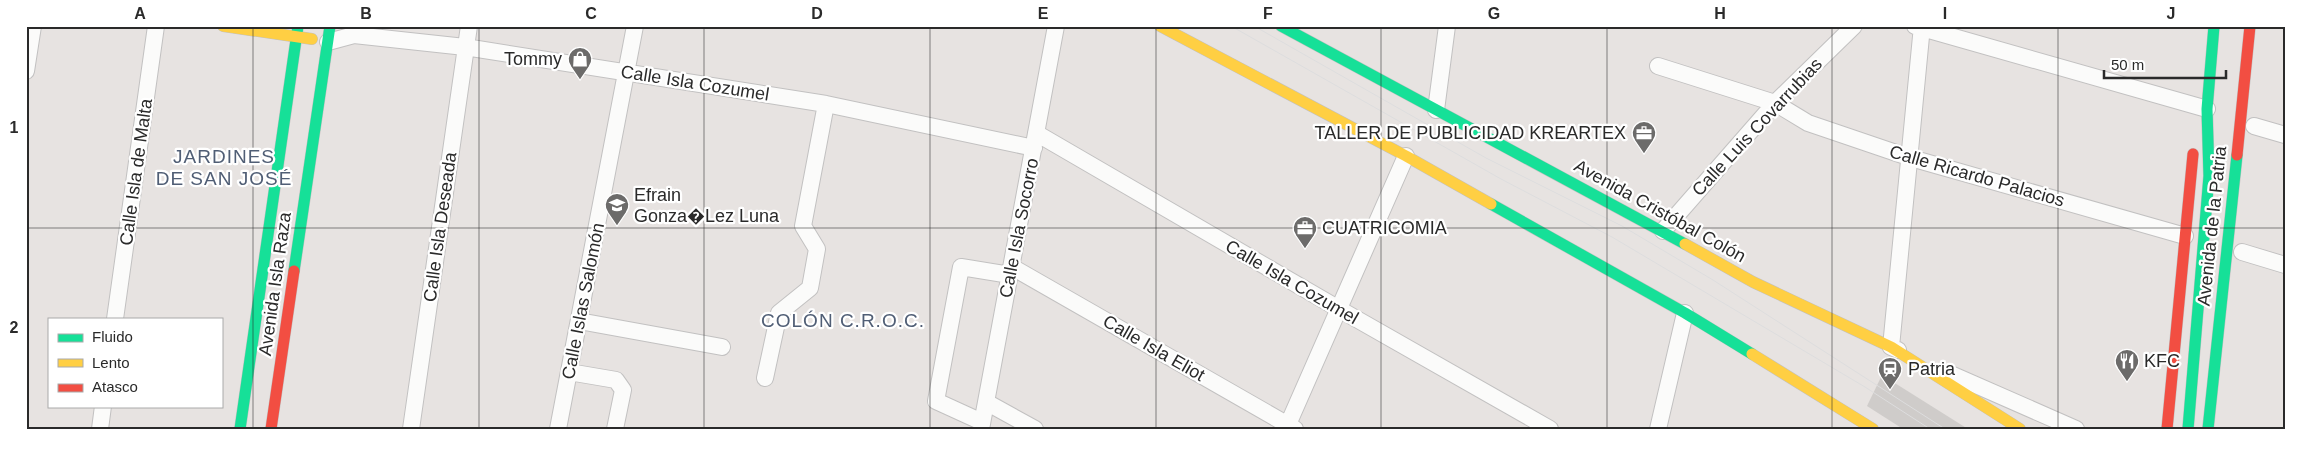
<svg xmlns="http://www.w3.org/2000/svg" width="2311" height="455" font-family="Helvetica,sans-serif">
<rect width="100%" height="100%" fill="#e7e3e1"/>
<path fill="#cfccca" d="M 1882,375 L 1968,429 L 1903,429 L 1867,406 Z"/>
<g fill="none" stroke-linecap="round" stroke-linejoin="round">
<g stroke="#c2c1c1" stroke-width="18">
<path id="street" d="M 1915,26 L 2207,109
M 328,42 L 354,35 L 465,47 L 826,104 L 1034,148
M 1658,66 L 1775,103 L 1808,123 L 1911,158 L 2185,236
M 26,71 L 33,26
M 1436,110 L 1447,26
M 2254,126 L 2285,135
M 1036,133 L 1339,309 L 1550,429
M 1663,231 L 1775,103 L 1854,26
M 2242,252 L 2285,265
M 1012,267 L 1295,429
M 115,319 L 156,26
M 579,321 L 722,347
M 1898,350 L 1891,347 L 1922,26
M 569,372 L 616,380 L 623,390 L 615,429
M 1953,375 L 2076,429
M 765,378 L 779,313 L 810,288 L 817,249 L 803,226 L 826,104
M 986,402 L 1035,429
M 982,422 L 936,401 L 961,267 L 1010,275
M 100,429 L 103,406
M 411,429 L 469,26
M 558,429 L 635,26
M 981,429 L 1056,26
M 1286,429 L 1406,156
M 1658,429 L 1685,313"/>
</g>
<g stroke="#c2c1c1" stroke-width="12">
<path id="fast" d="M 1281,26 L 1685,244
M 1491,204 L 1685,313 L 1752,354
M 294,271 L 330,26
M 240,429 L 298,26
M 2188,429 L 2209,176 L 2207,109 L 2214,26
M 2208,429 L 2237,155"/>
</g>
<g stroke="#c2c1c1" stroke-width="12">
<path id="slow" d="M 223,26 L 312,39
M 1160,26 L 1406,156 L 1491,204
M 1685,244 L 1753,282 L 1891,347 L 2020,429
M 1752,354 L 1873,429"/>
</g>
<g stroke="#c2c1c1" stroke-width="12">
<path id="jam" d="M 2237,155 L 2250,26
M 271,429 L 294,271
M 2167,429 L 2193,154"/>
</g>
<use href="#street" stroke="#fbfbfa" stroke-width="16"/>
<use href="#fast" stroke="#16e098" stroke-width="11"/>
<use href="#slow" stroke="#ffcf43" stroke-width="11"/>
<use href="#jam" stroke="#f24e42" stroke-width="11"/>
<path stroke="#ddddde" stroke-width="1" d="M 1231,26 L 1501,179 L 1612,237 L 1865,387 L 1930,429
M 1254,26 L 1486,158 L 1622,226 L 1713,280 L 1945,429"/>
</g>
<path fill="none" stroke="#2a2a2a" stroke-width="1" stroke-opacity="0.55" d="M 253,26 L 253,429M 479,26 L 479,429M 704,26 L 704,429M 930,26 L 930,429M 1156,26 L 1156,429M 1381,26 L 1381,429M 1607,26 L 1607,429M 1832,26 L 1832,429M 2058,26 L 2058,429M 26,228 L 2285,228"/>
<defs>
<g id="shop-pin" transform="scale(1.25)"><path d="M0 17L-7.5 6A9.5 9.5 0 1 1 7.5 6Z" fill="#6c6b6a" stroke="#fff"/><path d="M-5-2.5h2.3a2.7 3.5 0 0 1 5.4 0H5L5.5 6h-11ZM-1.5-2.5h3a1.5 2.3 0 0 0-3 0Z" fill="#fff"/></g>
<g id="office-pin" transform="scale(1.25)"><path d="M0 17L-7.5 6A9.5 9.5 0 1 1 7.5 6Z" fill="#6c6b6a" stroke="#fff"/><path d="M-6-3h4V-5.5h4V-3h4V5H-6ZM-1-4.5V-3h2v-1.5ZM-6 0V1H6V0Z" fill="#fff"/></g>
<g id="school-pin" transform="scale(1.25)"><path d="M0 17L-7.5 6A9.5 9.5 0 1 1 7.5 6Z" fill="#6c6b6a" stroke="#fff"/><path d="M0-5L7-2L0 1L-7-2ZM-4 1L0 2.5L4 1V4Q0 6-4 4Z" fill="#fff"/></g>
<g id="restaurant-pin" transform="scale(1.25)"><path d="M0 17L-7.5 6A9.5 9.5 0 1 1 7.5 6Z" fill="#6c6b6a" stroke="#fff"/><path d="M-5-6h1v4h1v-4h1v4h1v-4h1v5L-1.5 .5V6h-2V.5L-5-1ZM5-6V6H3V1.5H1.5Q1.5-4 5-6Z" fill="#fff"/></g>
<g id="station-pin" transform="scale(1.25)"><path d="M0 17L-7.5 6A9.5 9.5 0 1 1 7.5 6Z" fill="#6c6b6a" stroke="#fff"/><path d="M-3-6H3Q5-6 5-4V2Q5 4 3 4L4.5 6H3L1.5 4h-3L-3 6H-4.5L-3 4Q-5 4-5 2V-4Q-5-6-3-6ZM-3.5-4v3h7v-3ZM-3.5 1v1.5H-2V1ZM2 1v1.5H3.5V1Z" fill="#fff"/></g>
</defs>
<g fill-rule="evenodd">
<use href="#shop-pin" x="580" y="59"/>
<use href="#office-pin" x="1644" y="133"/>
<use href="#school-pin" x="617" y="205"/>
<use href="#office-pin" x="1305" y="228"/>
<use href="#restaurant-pin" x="2127" y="361"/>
<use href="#station-pin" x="1890" y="369"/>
</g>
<g text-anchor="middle" stroke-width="4.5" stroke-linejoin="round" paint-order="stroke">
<g font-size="18" fill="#2a2a2a" stroke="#fff" text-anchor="start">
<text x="562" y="65" text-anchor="end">Tommy</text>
<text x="1626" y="139" text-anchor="end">TALLER DE PUBLICIDAD KREARTEX</text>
<text x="634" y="201">Efrain<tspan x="634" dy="21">Gonza�Lez Luna</tspan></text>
<text x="1322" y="234">CUATRICOMIA</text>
<text x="2144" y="367">KFC</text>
<text x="1908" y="375">Patria</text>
</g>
<g font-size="18" fill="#2a2a2a" stroke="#fff">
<text transform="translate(695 83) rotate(9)" y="6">Calle Isla Cozumel</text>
<text transform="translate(1757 127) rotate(-47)" y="6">Calle Luis Covarrubias</text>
<text transform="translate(136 172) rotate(-82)" y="6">Calle Isla de Malta</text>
<text transform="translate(1977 176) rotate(16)" y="6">Calle Ricardo Palacios</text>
<text transform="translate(1660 211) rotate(29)" y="6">Avenida Cristóbal Colón</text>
<text transform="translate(2212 226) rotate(-84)" y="6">Avenida de la Patria</text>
<text transform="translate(440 227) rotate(-82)" y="6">Calle Isla Deseada</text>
<text transform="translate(1019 228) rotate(-79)" y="6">Calle Isla Socorro</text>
<text transform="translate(1292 282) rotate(30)" y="6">Calle Isla Cozumel</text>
<text transform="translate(275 284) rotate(-82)" y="6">Avenida Isla Raza</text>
<text transform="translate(583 301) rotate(-79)" y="6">Calle Islas Salomón</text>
<text transform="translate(1154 348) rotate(30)" y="6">Calle Isla Eliot</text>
</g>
<g font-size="19" letter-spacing="1" fill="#505e75" stroke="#fff">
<text x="224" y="163">JARDINES<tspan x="224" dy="22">DE SAN JOSÉ</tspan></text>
<text x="843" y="327">COLÓN C.R.O.C.</text>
</g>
</g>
<rect width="2311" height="455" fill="none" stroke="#ffffff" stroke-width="55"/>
<rect x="48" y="318" width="175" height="90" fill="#ffffff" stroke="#aaaaaa"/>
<rect x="58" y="334" width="25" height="8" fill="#16e098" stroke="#aaaaaa"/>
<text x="92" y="342" font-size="15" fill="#2a2a2a">Fluido</text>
<rect x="58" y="359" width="25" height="8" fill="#ffcf43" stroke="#aaaaaa"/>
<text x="92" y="368" font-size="15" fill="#2a2a2a">Lento</text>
<rect x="58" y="384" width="25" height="8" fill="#f24e42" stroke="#aaaaaa"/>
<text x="92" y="392" font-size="15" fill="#2a2a2a">Atasco</text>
<path d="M2104 70v8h122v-8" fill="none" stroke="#2a2a2a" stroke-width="2.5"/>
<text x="2111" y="70" font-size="15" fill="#2a2a2a" stroke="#ffffff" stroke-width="4" paint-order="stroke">50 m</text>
<rect x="28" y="28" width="2256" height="400" fill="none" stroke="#2a2a2a" stroke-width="2"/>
<g font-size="16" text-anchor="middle" font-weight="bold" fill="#2a2a2a">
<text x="140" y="19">A</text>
<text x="366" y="19">B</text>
<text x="591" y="19">C</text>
<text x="817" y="19">D</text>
<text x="1043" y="19">E</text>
<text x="1268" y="19">F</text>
<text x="1494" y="19">G</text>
<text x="1720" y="19">H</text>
<text x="1945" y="19">I</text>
<text x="2171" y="19">J</text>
<text x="14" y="133">1</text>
<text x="14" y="333">2</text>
</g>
</svg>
